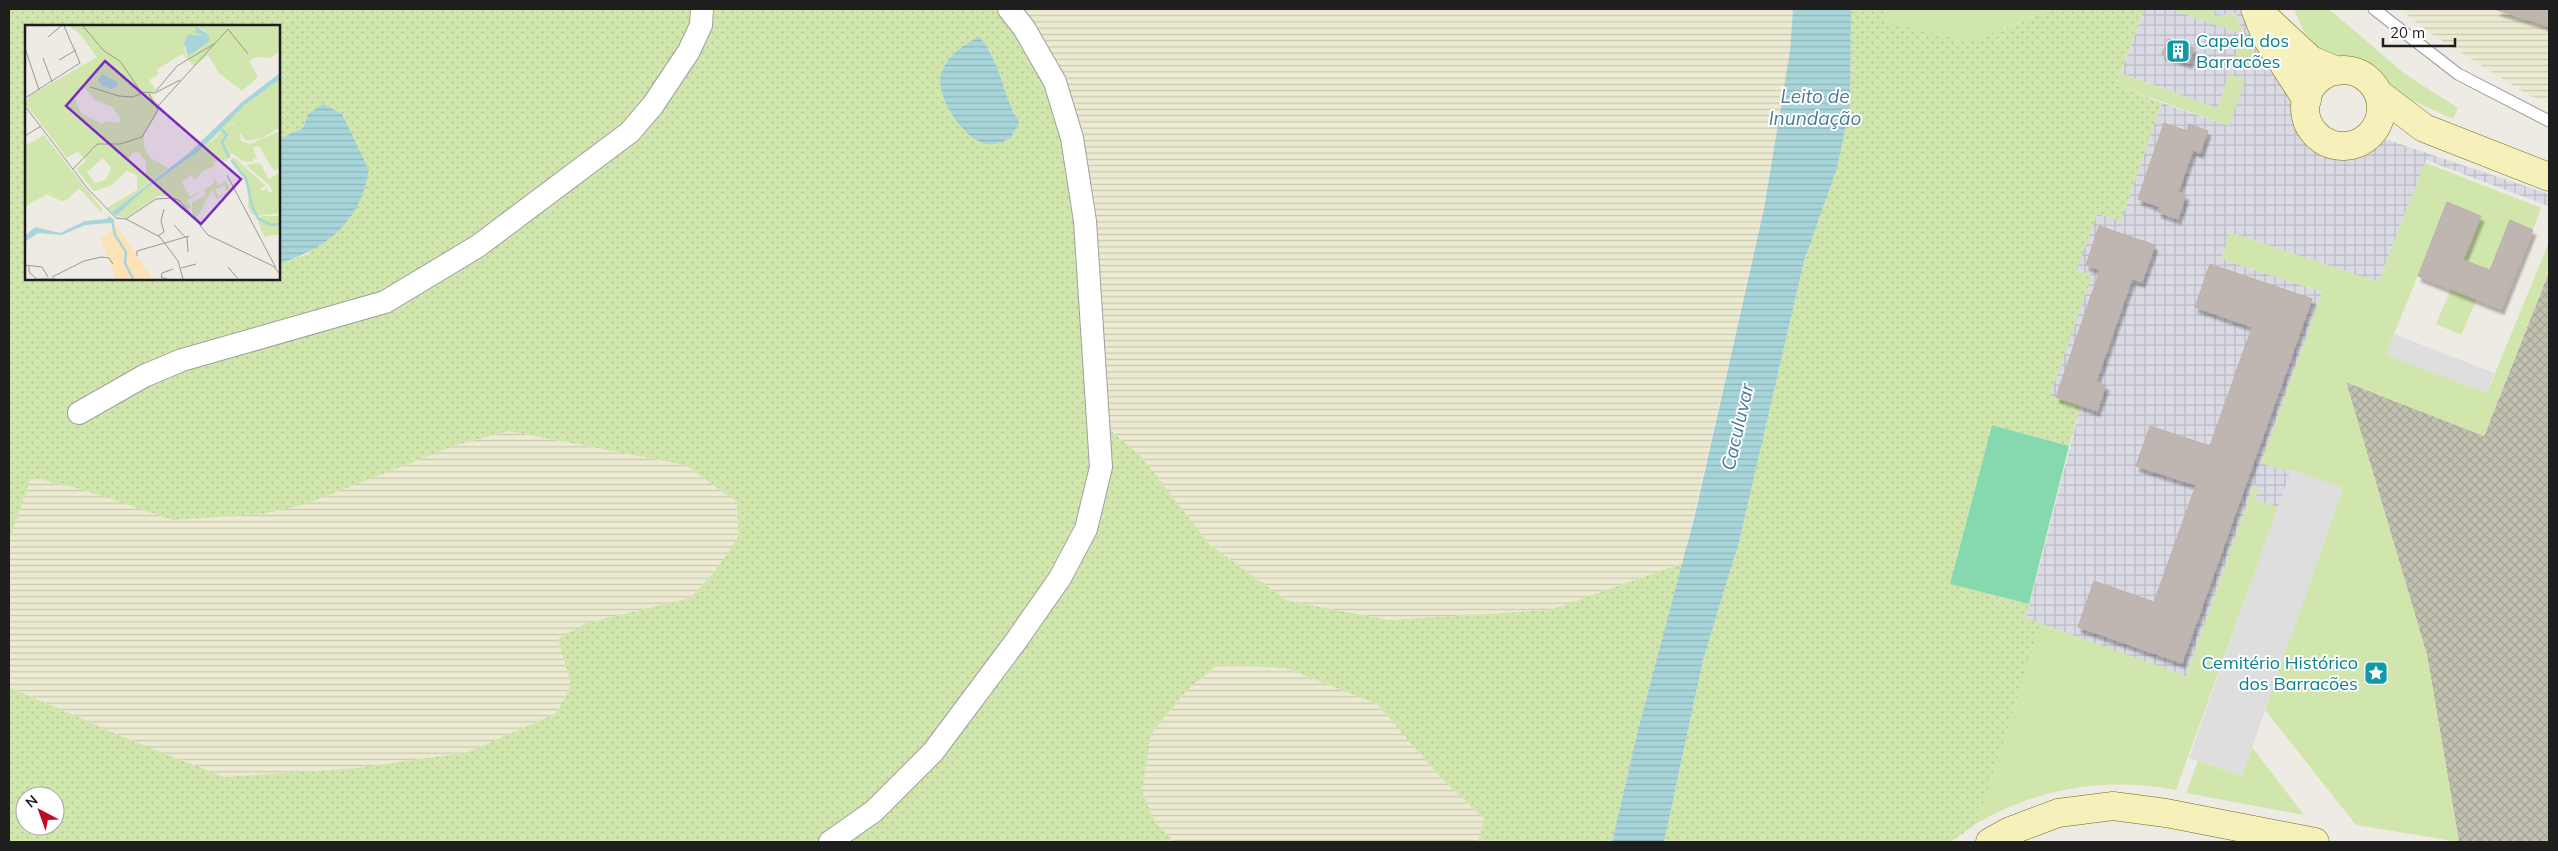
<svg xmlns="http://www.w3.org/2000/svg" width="2558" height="851" font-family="Mulish,sans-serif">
<defs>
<pattern id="construction-cross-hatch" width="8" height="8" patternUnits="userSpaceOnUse" patternTransform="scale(1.25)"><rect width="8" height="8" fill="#c2c0b0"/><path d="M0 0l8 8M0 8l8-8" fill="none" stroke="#a6a597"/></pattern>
<pattern id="farmland-rules" width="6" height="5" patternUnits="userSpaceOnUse" patternTransform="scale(1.25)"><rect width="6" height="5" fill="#ecead0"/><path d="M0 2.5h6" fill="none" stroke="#cac8b2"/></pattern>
<pattern id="grass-dots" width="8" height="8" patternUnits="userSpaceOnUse" patternTransform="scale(1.25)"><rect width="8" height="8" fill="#d1e6ad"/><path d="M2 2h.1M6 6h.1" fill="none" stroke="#b3c594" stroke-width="1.8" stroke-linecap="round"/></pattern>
<pattern id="plaza-grid" width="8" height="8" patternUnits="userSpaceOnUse" patternTransform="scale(1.25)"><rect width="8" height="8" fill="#d9dae4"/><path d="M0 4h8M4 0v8" fill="none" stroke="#babbc3"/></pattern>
<pattern id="water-rules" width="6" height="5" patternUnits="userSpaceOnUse" patternTransform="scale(1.25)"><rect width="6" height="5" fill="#a7d5da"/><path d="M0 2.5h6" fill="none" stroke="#8fb6bb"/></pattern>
<filter id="shadow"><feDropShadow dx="3" dy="5.5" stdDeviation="1" flood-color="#0004"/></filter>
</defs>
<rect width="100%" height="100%" fill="#eeeae4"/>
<path fill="url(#construction-cross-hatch)" d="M 2549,272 L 2549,842 L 2459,842 L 2427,655 L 2346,382 L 2484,436 Z"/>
<path fill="url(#farmland-rules)" d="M 1009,9 L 1793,9 L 1790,51 L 1764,209 L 1683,563 L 1550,610 L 1389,620 L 1288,601 L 1209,544 L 1142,457 L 1098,420 Z
M 2400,9 L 2497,9 L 2549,26 L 2549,102 L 2530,96 L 2430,33 Z
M 509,431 L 685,465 L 737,502 L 738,537 L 716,570 L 690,598 L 586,623 L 571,684 L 557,713 L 468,752 L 358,768 L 224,777 L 121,736 L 9,687 L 9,541 L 30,477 L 84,490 L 456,445 Z
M 1218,665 L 1286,668 L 1377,704 L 1441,778 L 1484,819 L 1478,842 L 1174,842 L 1155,822 L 1142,791 L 1151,734 L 1189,688 Z"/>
<path fill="url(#grass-dots)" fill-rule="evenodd" d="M 9,9 L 1008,9 L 1072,138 L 1098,420 L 1142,457 L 1209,544 L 1288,601 L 1389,620 L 1550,610 L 1683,563 L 1638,730 L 1612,842 L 1478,842 L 1484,819 L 1441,778 L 1377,704 L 1286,668 L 1218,665 L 1189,688 L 1151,734 L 1142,791 L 1155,822 L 1174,842 L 9,842 L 9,687 L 121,736 L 224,777 L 358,768 L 468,752 L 557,713 L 571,684 L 558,639 L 586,623 L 690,598 L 716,570 L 738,537 L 737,502 L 685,465 L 509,431 L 456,445 L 306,504 L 263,514 L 173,520 L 84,490 L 31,477 L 9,541 ZM 26,26 L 279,26 L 279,139 L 303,128 L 308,114 L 342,114 L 369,170 L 308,254 L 279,264 L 279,279 C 242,279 202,283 166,279 L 26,279 ZM 964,44 L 990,49 L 1012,110 L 1019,122 ZM 25,796 L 55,796 L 55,826 L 25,826 Z
M 1851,9 L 1884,9 L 1885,22 L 2004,29 L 2052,9 L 2144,9 L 2116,85 L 2162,103 L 2121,221 L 2097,214 L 2078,271 L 2092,276 L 2051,395 L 2081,405 L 2069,446 L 1992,425 L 1950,584 L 2029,604 L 2026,618 L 2042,623 L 1977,823 L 1951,842 L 1664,842 L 1703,660 L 1739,542 L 1804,261 L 1837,168 L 1850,107 Z"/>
<path fill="#d1e6ad" d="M 1884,9 L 2052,9 L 1970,42 L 1885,22 Z
M 2170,9 L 2214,9 L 2215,16 L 2236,13 L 2243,34 L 2255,53 L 2250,67 L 2233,60 L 2242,34 Z
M 2294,9 L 2329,9 L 2405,74 L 2458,108 L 2453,119 L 2387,89 L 2367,69 L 2346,64 L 2323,52 L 2304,32 Z
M 2121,73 L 2217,108 L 2229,74 L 2246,80 L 2229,126 L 2116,85 Z
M 2383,146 L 2541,208 L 2533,230 L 2510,221 L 2490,270 L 2463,260 L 2480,216 L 2447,203 L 2386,354 L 2487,393 L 2549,242 L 2549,272 L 2484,436 L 2346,382 L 2427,655 L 2459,842 L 2356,825 L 2265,710 L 2343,488 L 2261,463 L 2322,292 L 2221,259 L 2230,232 L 2378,282 L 2420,175 Z
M 2451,289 L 2477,299 L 2461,335 L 2436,324 Z
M 2254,485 L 2259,487 L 2255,500 L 2278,507 L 2176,790 C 2103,777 2042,787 1977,823 L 2042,623 L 2186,675 Z
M 2252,747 L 2304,815 L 2186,793 L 2198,761 L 2242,776 Z"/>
<path fill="#86d9ae" d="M 1992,425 L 2069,446 L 2029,604 L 1950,584 Z"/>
<path fill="#dedede" d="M 2394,334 L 2494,373 L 2487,393 L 2386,355 Z
M 2291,469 L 2343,488 L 2242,776 L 2189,758 Z"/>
<path fill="url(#plaza-grid)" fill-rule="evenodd" d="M 2144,9 L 2170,9 L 2242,34 L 2234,60 L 2250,67 L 2255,53 L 2243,34 L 2236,13 L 2215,16 L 2214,9 L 2246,9 L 2299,107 L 2305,130 L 2312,140 L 2322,147 L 2332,152 L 2344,152 L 2369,142 L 2388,140 L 2549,194 L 2549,206 L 2426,160 L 2378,282 L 2230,232 L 2221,259 L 2322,292 L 2261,463 L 2290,472 L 2278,507 L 2255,500 L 2259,487 L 2254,485 L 2186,676 L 2026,618 L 2081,405 L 2097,410 L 2106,385 L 2096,382 L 2132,279 L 2099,227 L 2086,265 L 2100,270 L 2056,397 L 2050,396 L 2092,276 L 2077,270 L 2097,214 L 2121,221 L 2162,103 L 2229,126 L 2245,80 L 2229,74 L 2217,108 L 2121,73 ZM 2168,39 L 2194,48 L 2188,63 L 2162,54 ZM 2164,123 L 2187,131 L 2190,124 L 2208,131 L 2200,153 L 2193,150 L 2178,192 L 2186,195 L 2177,219 L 2158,213 L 2160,207 L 2138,199 ZM 2211,264 L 2312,299 L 2181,663 L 2078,627 L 2154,602 L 2196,485 L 2141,467 L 2210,446 L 2252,327 L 2195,307 Z"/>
<path fill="url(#water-rules)" d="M 1793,9 L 1851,9 L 1850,107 L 1837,168 L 1804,261 L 1739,542 L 1703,660 L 1664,842 L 1612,842 L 1638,730 L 1695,515 L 1764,209 L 1790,51 Z
M 979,37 C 1001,60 1002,95 1019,122 L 1011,138 C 1006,140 999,144 993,144 C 968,148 934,96 941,74 C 947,56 964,44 979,37 Z
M 323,104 L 342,114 L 369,170 C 366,180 365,191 360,200 C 344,236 313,252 279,264 L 279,139 L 303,128 L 308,114 Z"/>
<path fill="#bfb5b1" stroke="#bfafa7" filter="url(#shadow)" d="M 2497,9 L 2549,9 L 2549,26 L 2497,10 Z
M 2168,39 L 2194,48 L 2189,63 L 2162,54 Z
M 2164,123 L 2187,131 L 2189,124 L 2208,131 L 2200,153 L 2193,150 L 2178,192 L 2186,195 L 2178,219 L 2158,212 L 2160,207 L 2138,199 Z
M 2447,202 L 2481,216 L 2463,260 L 2490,270 L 2510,220 L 2533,230 L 2501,309 L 2418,276 Z
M 2099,226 L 2155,245 L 2142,282 L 2132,279 L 2096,382 L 2106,385 L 2097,411 L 2056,397 L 2100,270 L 2086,265 Z
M 2210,264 L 2312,299 L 2182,663 L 2078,627 L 2094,581 L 2154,602 L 2196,485 L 2136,466 L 2150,426 L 2210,446 L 2252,327 L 2195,307 Z"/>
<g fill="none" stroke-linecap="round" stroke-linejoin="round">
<g stroke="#9f9f9f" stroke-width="13">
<path id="lane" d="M 2374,9 L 2458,74 L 2549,121"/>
</g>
<g stroke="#9f9f9f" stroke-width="24">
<path id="street" d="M 79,413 L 144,376 L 182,360 L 385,302 L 478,246 L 630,132 L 653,105 L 689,51 L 701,25 L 702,9
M 830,842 L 874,811 L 933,752 L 1016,641 L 1060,578 L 1086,529 L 1101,467 L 1085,221 L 1072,138 L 1055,82 L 1024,28 L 1009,9"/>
</g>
<g stroke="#6f6c0b" stroke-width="29">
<path id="secondary" d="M 2255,9 L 2266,37 L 2307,100
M 2269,21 L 2311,60 L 2337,71
M2305 108a38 38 0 1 1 76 0a38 38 0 1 1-76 0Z
M 2378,93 L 2424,128 L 2549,177
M 1990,842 L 2010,831 L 2058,813 L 2113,806 L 2166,813 L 2315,842"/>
</g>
<use href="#lane" stroke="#fff" stroke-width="11"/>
<use href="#street" stroke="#fff" stroke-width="22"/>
<use href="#secondary" stroke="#f6f1bb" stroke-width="28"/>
</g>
<defs>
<g id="building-square" transform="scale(1.25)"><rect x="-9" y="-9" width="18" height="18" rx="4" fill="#0f9aa8" stroke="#fff"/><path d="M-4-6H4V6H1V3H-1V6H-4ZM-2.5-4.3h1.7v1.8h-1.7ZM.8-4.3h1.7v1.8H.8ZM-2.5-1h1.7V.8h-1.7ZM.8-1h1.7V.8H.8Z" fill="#fff"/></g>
<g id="sight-square" transform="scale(1.25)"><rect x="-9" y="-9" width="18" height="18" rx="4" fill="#0f9aa8" stroke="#fff"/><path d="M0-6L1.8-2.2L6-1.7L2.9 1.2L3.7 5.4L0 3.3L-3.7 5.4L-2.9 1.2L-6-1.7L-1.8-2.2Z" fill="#fff"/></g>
</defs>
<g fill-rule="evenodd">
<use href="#building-square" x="2178" y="51"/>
<use href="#sight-square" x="2376" y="673"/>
</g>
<g text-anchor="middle" stroke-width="4" stroke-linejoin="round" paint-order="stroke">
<g font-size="18" fill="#0d838f" stroke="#fff" text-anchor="start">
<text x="2196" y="47">Capela dos<tspan x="2196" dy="21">Barracões</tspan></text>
<text x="2358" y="669" text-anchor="end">Cemitério Histórico<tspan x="2358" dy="21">dos Barracões</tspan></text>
</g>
<g font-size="19" font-style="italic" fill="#497c99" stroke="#fff">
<text x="1815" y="103">Leito de<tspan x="1815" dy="22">Inundação</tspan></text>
<text transform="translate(1737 427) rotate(-77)" y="7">Caculuvar</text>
</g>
</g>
<g transform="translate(25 25)">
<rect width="255" height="255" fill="#eeeae4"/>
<path d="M 44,1 L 171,1 L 170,6 L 178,11 L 167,9 L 163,13 L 159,23 L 162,31 L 184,17 L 184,10 L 173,1 L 255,1 L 255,25 L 246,33 L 232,32 L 224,36 L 233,52 L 217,66 L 194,48 L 183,30 L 169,41 L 157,29 L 131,45 L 134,49 L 124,55 L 131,66 L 125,69 L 133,79 L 132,89 L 119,109 L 119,121 L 125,133 L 143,143 L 87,187 L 82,183 L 112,165 L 112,150 L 102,146 L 85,161 L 69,166 L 51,144 L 61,136 L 53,126 L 42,133 L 0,78 L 4,71 L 72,32 L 54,8 ZM 60,63 L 70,75 L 87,82 L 95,92 L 95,98 L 80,96 L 77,99 L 56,88 L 48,70 ZM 114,127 L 121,137 L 121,148 L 118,150 L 104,135 L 107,128 ZM 78,133 L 86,143 L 81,155 L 70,158 L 62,147 ZM 255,54 L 255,102 L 237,113 L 221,116 L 207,97 L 185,116 L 189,131 L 196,134 L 188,138 L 190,141 L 178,146 L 169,155 L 166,150 L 157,157 L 160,163 L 147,171 L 133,171 L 101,193 L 91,191 L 120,164 L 173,127 L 220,80 ZM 19,110 L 77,184 L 77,188 L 54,163 L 42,175 L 36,176 L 22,169 L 0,181 L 0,121 ZM 205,135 L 222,151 L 228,166 L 237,170 L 255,164 L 255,188 L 231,191 L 226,188 L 223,182 L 224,162 ZM 237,191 L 255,191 L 255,209 L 239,212 L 232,193 Z" fill="#d1e6ad" fill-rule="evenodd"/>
<path d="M 93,202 L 125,250 L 126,254 L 91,254 L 76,213 Z" fill="#fbe3b6"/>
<path d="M 206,98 L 214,105 L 216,116 L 225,119 L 255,106 L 255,143 L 250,146 L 247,143 L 234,121 L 228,123 L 232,134 L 228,133 L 228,137 L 218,136 L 207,128 L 201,136 L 182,129 L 179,124 ZM 210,133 L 241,161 L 235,163 L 237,166 L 242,163 L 245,169 L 248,168 L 244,160 L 221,140 L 235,138 L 244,154 L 255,147 L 255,164 L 248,169 L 239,171 L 227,166 L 222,151 L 206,134 ZM 188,151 L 193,160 L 200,157 L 199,153 L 205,164 L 200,165 L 200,160 L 190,165 L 194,171 L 206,166 L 192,174 L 187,165 L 171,194 L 167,188 L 167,178 L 181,170 L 179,165 L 189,158 ZM 160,163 L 165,172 L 177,166 L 161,177 L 165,179 L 165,185 L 147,171 Z" fill="#d1e6ad"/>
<path d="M 171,1 L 184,10 L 184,17 L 163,31 L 159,18 L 164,9 L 177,11 L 170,7 ZM 255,48 L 255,54 L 220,80 L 173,127 L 120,164 L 91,191 L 87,187 L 164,128 L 217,77 ZM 77,49 L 92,57 L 92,62 L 85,64 L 77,60 L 73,55 ZM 84,191 L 89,195 L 86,198 L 60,200 L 37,210 L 13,208 L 0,217 L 0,211 L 10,202 L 35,208 L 60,196 L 82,194 Z" fill="#a7d5da"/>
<path fill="none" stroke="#a7d5da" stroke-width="2.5" d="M 196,104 L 202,110 L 197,117 L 204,133M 206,135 L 221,153 L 227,181 L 233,193 L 246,200 L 255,199M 87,194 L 90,210 L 101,227 L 100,238 L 108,254"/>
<path fill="none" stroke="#9b9895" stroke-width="1" d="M 58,1 L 79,26 L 95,36 L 116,67 L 130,68 L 155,55M 23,12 L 36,1M 0,23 L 14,65M 18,33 L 27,57M 34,35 L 51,25M 65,62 L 94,71 L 107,72 L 118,68M 131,66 L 152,41 L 189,19M 0,73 L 55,38 L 39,1M 0,81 L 63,164 L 91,193 L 101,194 L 131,174 L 148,173 L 155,176 L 183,210 L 248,241 L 255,249M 133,81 L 203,4 L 223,29M 0,111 L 16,101M 48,144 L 72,119 L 95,119 L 117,112 L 133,85 L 124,69M 202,150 L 251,243M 101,194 L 135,212 L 153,236 L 158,254M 149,200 L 160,212M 133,211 L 139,207 L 136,196 L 139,184M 162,212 L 163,227M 112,231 L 112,226 L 164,211M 0,240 L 17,242 L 23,252M 4,241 L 4,247 L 12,254M 203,242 L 213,254M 156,243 L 171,239M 27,252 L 59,236 L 76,232 L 84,233 L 88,239M 13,254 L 31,254M 142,254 L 136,252 L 137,248 L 148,244"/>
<path fill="#7b2cbf" fill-opacity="0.15" stroke="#7b2cbf" stroke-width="2.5" d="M 80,36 L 216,154 L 176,199 L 41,81 Z"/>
<rect width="255" height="255" fill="none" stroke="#1e1e1e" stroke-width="2.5"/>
</g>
<rect width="2558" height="851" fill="none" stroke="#1e1e1e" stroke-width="20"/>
<g transform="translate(40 811) rotate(319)"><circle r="24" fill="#ffffff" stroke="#a5a5a5"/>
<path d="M0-4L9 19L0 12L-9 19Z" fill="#c10b24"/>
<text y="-8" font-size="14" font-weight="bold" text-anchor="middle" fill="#1e1e1e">N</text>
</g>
<path d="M2383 38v8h72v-8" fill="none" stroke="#1e1e1e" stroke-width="2.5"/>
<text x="2390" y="38" font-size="15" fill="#1e1e1e" stroke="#ffffff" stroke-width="4" paint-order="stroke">20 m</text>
</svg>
